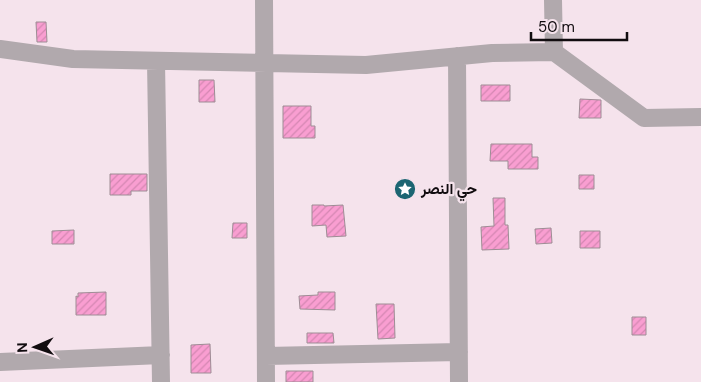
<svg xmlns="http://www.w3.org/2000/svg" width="701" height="382" font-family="'DM Sans',Vazirmatn,sans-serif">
<defs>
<pattern id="building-hatch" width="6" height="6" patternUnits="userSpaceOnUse" patternTransform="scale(1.25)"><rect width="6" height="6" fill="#f99ed1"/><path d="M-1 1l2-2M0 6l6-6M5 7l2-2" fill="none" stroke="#d487b2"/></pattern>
</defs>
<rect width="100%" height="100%" fill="#f5e3ec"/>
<path fill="url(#building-hatch)" stroke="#9e8d95" d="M 36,22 L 46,22 L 47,42 L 37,42 Z
M 199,80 L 214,80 L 215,102 L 199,102 Z
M 481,85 L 510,85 L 510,101 L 481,101 Z
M 580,99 L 601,100 L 601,118 L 579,118 Z
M 283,106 L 311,106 L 311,126 L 315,126 L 315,138 L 283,138 Z
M 491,144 L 532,144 L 532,157 L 538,157 L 538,169 L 508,169 L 508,161 L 490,161 Z
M 110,174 L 147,174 L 147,191 L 131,191 L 131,195 L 110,195 Z
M 579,175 L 594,175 L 594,189 L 579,189 Z
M 493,198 L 505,198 L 505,225 L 508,225 L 509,249 L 482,250 L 481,227 L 494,226 Z
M 312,205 L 324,205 L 324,206 L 343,205 L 346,236 L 327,237 L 326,225 L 312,226 Z
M 233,223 L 247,223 L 247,238 L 232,238 Z
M 551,228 L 552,243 L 536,244 L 535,229 Z
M 74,230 L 74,244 L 52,244 L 52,231 Z
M 580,231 L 600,231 L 600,248 L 580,248 Z
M 106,292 L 106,315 L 76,315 L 76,296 L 78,297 L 78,293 Z
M 318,292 L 335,292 L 335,310 L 300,309 L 299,296 L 318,295 Z
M 376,304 L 394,304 L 395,338 L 378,339 Z
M 632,317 L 646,317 L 646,335 L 632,335 Z
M 307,333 L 333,333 L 334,343 L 307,343 Z
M 210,344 L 211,373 L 191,373 L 191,345 Z
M 286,371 L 313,371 L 313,382 L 286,382 Z"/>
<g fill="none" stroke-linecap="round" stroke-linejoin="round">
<path stroke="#b1a9ad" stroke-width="18" d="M 264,0 L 266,382
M 553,0 L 554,52
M 0,49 L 73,59 L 366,65 L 492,53 L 554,52 L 644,118 L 701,117
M 457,56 L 459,382
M 156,61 L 161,382
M 266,356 L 459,352
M 0,362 L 161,355"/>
</g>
<defs>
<g id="sight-disc" transform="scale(1.125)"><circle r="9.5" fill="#1c6572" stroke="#f5e3ec"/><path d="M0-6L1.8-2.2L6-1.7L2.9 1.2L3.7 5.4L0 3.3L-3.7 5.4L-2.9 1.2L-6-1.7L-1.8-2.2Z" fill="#fff"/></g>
</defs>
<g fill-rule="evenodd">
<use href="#sight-disc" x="405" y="189"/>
</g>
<g text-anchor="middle" stroke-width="4.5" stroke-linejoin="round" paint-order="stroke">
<g font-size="15" font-weight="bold" fill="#110c0f" stroke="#f5e3ec" text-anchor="start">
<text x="421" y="194">حي النصر</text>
</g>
</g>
<g transform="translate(35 347) rotate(268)" stroke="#f5e3ec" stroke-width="4" paint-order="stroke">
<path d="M0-4L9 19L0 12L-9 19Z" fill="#110c0f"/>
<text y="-8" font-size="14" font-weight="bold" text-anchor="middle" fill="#110c0f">N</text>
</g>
<path d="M531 32v8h96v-8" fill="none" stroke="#110c0f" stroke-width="2.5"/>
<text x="538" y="32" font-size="15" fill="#110c0f" stroke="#f5e3ec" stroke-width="4" paint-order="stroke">50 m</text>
</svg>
